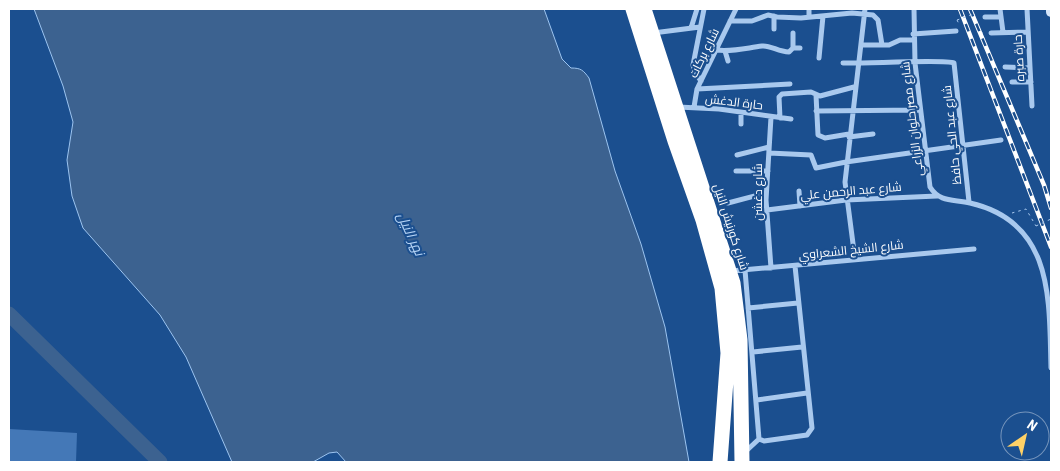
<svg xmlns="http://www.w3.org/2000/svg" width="1060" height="471" font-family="'Roboto Condensed',Cairo,sans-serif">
<rect width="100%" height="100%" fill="#1b4f8f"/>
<path fill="#3c6290" stroke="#9cc4f0" d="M 34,9 L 544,9 L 562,59 L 571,68 C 581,68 583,70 589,78 L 615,171 L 641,244 L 665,327 L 689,462 L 346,462 L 337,452 L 329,453 L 313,462 L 232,462 L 186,357 L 160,315 L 83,228 L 72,196 L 67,160 L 73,122 L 63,86 Z"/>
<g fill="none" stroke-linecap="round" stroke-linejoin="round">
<path stroke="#3c6290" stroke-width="15" d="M 9,314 L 160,462"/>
</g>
<path fill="#4478b7" d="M 9,429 L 77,433 L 76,462 L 9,462 Z"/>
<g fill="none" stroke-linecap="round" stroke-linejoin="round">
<path stroke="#a9c9ee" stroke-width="1" stroke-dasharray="2.5 4" stroke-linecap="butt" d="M 974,14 L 981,33 L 986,33
M 957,20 L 959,24
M 1012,213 L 1026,209 L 1036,226"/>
<path stroke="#a9c9ee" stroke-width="5" d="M 809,9 L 809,17
M 914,9 L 915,63 L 930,187 C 940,203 954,199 970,203 C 1054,222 1049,300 1051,368
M 1000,9 L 1003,32
M 1027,9 L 1032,106
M 985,17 L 1001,17
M 730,21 L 752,21 L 768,15 L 777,17 L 801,18 L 852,13 L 873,15 L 878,20 L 882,45
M 691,28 L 697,9
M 774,29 L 774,16
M 653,33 L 700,27
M 991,33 L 1028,32
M 913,34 L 956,31
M 861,45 L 889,45 L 900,40 L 914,40
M 793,48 L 793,33
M 716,50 C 733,52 746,48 762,46 C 771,45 778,52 789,52 L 793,48 L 800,48
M 725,51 L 728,61
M 819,58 L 823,16
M 843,63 C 860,64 946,59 954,63 L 969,202
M 1005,67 L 1030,68
M 701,81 L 695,72 L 693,65 L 704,9
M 1012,82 L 1031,82
M 697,89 L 790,84
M 816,95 L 818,135 L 825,138 L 849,134
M 678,107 L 719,109 L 791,119
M 694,107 L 697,89 L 736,9
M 816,111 L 919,110
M 771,117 L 766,200 L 771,268
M 780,118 L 779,97 L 782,94 L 811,92 L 820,96 L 854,87
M 741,124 L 741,113
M 849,137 L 873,134
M 769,153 L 811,155 L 816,168 L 846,162 L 1001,140
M 737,155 L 769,147
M 736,171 L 768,171
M 799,191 L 800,206
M 728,203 L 766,193
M 767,210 L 846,200 L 937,196
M 855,259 L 845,182 L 865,9
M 745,270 L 759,439 L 764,441 L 807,435 L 812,428 L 795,266
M 731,271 L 974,249
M 748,308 L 798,303
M 753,352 L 802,347
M 757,400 L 807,393
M 745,452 L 759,439"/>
<path stroke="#d6e6fa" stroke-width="10" d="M 1051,9 L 1051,12"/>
<path stroke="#fff" stroke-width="15" d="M 633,9 L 675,141 L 703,220 L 722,288 L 728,353 L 720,462
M 644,9 L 733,283 L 740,340 L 742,462"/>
<g stroke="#fff" stroke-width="4.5">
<path id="rail" d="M 960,9 L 1051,247
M 970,9 L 1044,185 L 1051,208"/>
</g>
<use href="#rail" stroke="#1b4f8f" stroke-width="2.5" stroke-dasharray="8" stroke-linecap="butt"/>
<path stroke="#a9c9ee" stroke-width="1" stroke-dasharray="2.5 4" stroke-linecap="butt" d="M 957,20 L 974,14
M 1036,226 L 1051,219"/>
</g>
<g text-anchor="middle" stroke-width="4" stroke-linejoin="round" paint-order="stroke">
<g font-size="12" fill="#fff" stroke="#1b4f8f">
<text transform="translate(704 53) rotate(-64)" y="4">شارع بركات</text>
<text transform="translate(1019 58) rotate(-93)" y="4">حارة صبره</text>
<text transform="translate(734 102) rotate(7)" y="4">حارة الدغش</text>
<text transform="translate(912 119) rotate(-97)" y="4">شارع مصر حلوان الزراعي</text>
<text transform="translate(952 135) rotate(-96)" y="4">شارع عبد الحي حافظ</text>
<text transform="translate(851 191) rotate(-5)" y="4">شارع عبد الرحمن علي</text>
<text transform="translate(758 192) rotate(-90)" y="4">شارع دغشن</text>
<text transform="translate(731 227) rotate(72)" y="4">شارع كورنيش النيل</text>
<text transform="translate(851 250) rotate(-6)" y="4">شارع الشيخ الشعراوي</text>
</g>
<g font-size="14" font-style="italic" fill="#b5d3f5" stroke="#1b4f8f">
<text transform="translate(411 234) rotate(65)" y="5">نهر النيل</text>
</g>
</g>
<rect width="1060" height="471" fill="none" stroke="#ffffff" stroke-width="20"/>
<g transform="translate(1025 436) rotate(34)"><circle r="24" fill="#1b4f8f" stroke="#7695bc"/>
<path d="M0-4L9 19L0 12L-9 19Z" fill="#ffd166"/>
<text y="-8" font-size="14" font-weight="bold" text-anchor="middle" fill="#ffffff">N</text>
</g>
</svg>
